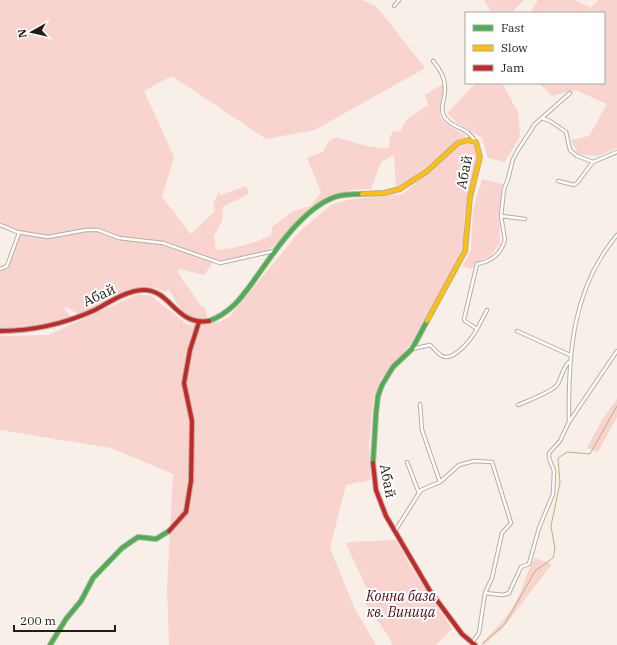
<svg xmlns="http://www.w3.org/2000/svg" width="617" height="645" font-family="'IBM Plex Serif',serif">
<rect width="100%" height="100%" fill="#f8f0e8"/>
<path fill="#f9d3cd" d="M 0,0 L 362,0 L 377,7 L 425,68 L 315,130 L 266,139 L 172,76 L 144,91 L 174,157 L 162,197 L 191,234 L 215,211 L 213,205 L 219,191 L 220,195 L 246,186 L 249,194 L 223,207 L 222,221 L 214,236 L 216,250 C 237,248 253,244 271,235 L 272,227 L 293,211 L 311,206 L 321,192 L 307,158 L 323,152 L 329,141 L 336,137 C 350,141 377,151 389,147 L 390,137 L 393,131 L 400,132 L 407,119 L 428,105 L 425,95 L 443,84 L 440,116 L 444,122 L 466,136 L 455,143 L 402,186 L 396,187 L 394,155 L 381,162 L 371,189 L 350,190 L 324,199 L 277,244 L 264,252 L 214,261 L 204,275 L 179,269 L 177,271 L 201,306 L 205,307 L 208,320 C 181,321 181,306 168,289 L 166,292 C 141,277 103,303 79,315 L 66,306 L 64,309 L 72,317 C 48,326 26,330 0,328 L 0,269 L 7,266 L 20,230 L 0,224 Z
M 484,0 L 524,0 L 511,13 L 489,13 L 490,10 Z
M 538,0 L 575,0 L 591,8 L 598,0 L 617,0 L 617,148 L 598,156 L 578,154 L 571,140 L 589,136 L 607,104 L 575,90 L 552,96 L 539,83 L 604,83 L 604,13 L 532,13 L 532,9 Z
M 476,83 L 502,83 L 518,112 L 520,136 L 505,162 L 488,158 L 482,138 L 457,123 L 447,113 Z
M 465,143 L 473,144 L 478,153 L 464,217 L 464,241 L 458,259 L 410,345 L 380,380 L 373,402 L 369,445 L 371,480 L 346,485 L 330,548 L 355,609 L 376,645 L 169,645 L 167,589 L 173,474 L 111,448 L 0,430 L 0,336 L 48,335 L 136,295 L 150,295 L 188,325 L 220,322 L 230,316 L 300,231 L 331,205 L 346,200 L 403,194 L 451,152 Z
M 482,179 L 503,184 L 499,210 L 500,243 L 490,257 L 482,259 L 471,269 L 462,267 L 471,250 L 473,209 Z
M 617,399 L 617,417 L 598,452 L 587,448 L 603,418 Z
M 396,540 L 412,569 L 452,629 L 436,645 L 392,645 L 390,638 L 363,600 L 370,596 L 346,544 L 348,542 Z
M 535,558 L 552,564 L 502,629 L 484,645 L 481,644 C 496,629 510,615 519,595 C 525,582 527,570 535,558 Z"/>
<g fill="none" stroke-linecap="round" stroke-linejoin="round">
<path stroke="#b4b579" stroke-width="1" d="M 483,643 L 505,624 L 535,571 L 553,558 L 555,549 L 551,526 L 560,483 L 558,458 L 567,452 L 590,454 L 617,406"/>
<g stroke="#b3ada7" stroke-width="4.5">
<path id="street" d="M 394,6 L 399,0
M 433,61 C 443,73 447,82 444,98 C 443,104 441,108 443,114 C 448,128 470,127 475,142
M 542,118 L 550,121 L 566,132 L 570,150 L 577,156 L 593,162
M 558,181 L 574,185 L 577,183 L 593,162 L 617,152
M 501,216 L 525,219
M 0,225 L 17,232 L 48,237 L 86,230 L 98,230 L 119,238 L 163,243 L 220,263 L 274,251
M 0,269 L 7,266 L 19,233
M 477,329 L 487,310
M 517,331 L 570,355
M 412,349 L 430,345 C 434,348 438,354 442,356 C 454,362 472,338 477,329 L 465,321 L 464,319 L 477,264 C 492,261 500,255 505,240 L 501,216 L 504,189 L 508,179 L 513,159 L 518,150 L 535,124 L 570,93
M 420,404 L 422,430 L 440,482
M 518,405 C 527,401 552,392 557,385 C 562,378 562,368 569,362
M 569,421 C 568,354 572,289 617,235
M 407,462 L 419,493
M 395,531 L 421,490 L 440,482 L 459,465 L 474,461 L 492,462 L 511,523 L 502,533 L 492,578 L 485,593
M 472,643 L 479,633 L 485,593 L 503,595 L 509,593 L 521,567 L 529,564 L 539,528 L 553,494 L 554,471 L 549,458 L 549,453 L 560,441 L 569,422 L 617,351"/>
</g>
<g stroke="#b3ada7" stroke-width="6">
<path id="fast" d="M 209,321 C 231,313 242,297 255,279 C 274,252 303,208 335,197 C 344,194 353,194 362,194
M 373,463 L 376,413 L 378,396 L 382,385 L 393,367 L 412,349 L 427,321
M 50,645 L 66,619 L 81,601 L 93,578 L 122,548 L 138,537 L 156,539 L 169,531"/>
</g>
<g stroke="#b3ada7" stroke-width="6">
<path id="slow" d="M 362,194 L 384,193 L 400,189 L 427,171 L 458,143 L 468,140 L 476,142 L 480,157 L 470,197 L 465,251 L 427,321"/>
</g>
<g stroke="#b3ada7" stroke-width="6">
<path id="jam" d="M 0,331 C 34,331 64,324 95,310 C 110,302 125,291 143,290 C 171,289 175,326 209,321
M 373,463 L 376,490 L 386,516 L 430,591 L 462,634 L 475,645
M 169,531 L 186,512 L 191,481 L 192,421 L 184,383 L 190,350 L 199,322"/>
</g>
<use href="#street" stroke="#fefdfc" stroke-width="2.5"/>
<use href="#fast" stroke="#4caf50" stroke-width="4"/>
<use href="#slow" stroke="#ffc107" stroke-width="4"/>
<use href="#jam" stroke="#c62828" stroke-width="4"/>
</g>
<g text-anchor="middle" stroke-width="4" stroke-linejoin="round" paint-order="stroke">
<g font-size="14" fill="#231d17" stroke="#fff">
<text transform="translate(464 172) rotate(-79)" y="5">Абай</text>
<text transform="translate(99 295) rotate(-25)" y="5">Абай</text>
<text transform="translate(388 481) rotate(79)" y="5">Абай</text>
</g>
<g font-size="14" font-style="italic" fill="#560711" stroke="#fff">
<text x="401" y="601">Конна база<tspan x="401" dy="16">кв. Виница</tspan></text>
</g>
</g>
<rect x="465" y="12" width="140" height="72" fill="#ffffff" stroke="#a7a5a2"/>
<rect x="473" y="25" width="20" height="6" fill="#4caf50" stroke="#a7a5a2"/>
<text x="501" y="32" font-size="12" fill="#231d17">Fast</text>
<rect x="473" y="45" width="20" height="6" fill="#ffc107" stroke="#a7a5a2"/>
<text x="501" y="52" font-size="12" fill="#231d17">Slow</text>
<rect x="473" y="65" width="20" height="6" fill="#c62828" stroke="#a7a5a2"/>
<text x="501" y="72" font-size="12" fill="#231d17">Jam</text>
<g transform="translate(32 32) rotate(262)" stroke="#ffffff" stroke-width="3" paint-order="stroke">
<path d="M0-3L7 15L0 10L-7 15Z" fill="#231d17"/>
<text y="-6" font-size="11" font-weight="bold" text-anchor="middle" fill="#231d17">N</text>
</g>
<path d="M14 625v6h101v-6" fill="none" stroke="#231d17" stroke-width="2"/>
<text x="20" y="625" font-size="12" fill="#231d17" stroke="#ffffff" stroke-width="3" paint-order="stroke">200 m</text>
</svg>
